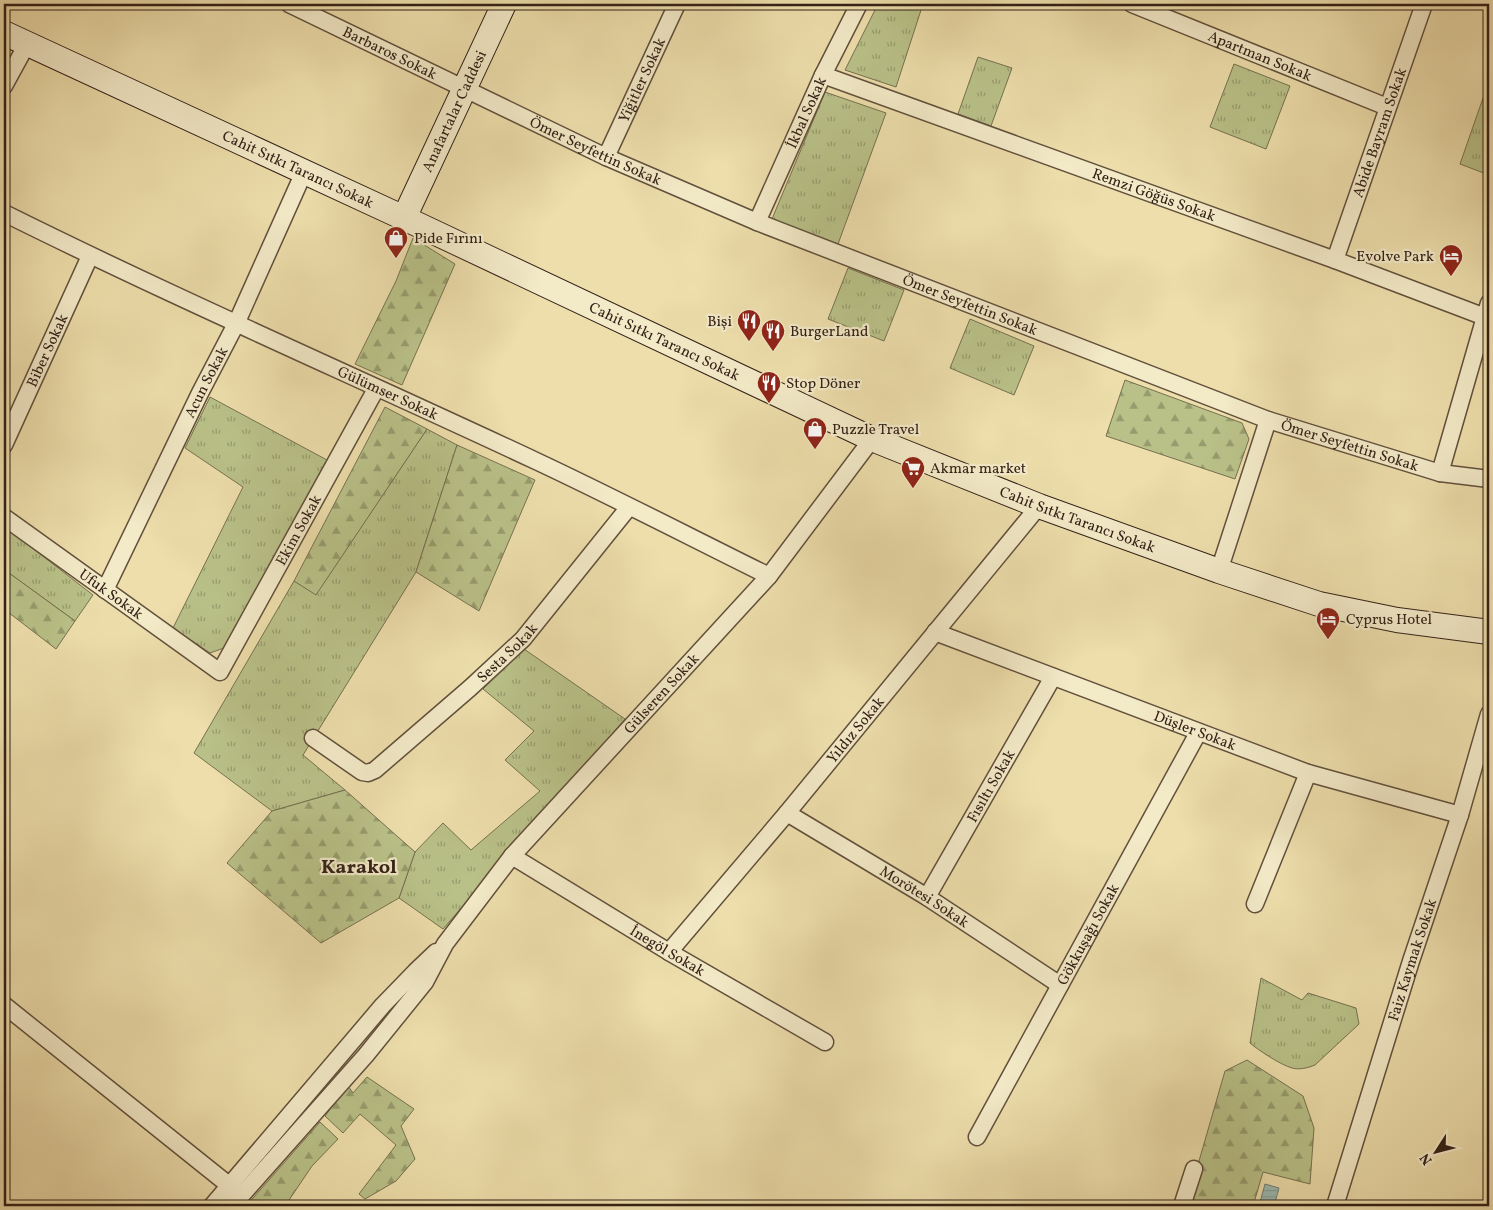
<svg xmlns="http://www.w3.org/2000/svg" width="1493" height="1210" font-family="Vollkorn,serif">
<defs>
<pattern id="grass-tufts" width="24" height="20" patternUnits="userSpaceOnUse" patternTransform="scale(1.25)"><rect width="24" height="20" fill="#b9c188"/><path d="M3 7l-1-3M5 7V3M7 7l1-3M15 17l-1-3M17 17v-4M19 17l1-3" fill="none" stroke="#979c6e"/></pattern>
<pattern id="forest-firs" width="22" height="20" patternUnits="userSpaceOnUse" patternTransform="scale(1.25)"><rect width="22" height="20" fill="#b9c188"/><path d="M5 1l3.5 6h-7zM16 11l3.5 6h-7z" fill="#979c6e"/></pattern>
<pattern id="water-rules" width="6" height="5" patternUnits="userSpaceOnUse" patternTransform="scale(1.25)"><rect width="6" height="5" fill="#9bbbb2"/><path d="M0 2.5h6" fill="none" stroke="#86a098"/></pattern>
</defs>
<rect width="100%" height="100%" fill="#eddeab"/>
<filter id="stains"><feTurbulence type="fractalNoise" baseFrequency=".004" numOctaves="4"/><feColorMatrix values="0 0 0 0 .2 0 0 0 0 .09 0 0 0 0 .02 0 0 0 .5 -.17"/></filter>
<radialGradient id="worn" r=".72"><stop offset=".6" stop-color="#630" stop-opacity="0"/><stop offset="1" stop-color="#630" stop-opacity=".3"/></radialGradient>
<path fill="url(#grass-tufts)" stroke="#767150" d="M 878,4 L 916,4 L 922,7 L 896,87 L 845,70 Z
M 978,57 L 1012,68 L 991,126 L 958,114 Z
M 1234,64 L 1290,86 L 1266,149 L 1210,127 Z
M 1489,81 L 1489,175 L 1460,164 Z
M 825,92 L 886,113 L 838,244 L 772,219 Z
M 848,268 L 904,290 L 884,341 L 828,319 Z
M 970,319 L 1034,346 L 1014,395 L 950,368 Z
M 210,397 L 327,460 L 224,648 L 210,653 L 173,628 L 243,487 L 185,448 Z
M 427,429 L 457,445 L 416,572 L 303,755 L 345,790 L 272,811 L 194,753 L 294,581 L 316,594 Z
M 4,526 L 93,595 L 75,621 L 9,573 L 4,577 Z
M 524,649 L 625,719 L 443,929 L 399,898 L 415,852 L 443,823 L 471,850 L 540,791 L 505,760 L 534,731 L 483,689 Z
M 1261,978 L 1302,1000 L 1308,993 L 1356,1008 L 1359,1024 L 1315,1065 C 1308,1068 1299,1070 1292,1068 C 1281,1065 1258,1050 1250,1043 Z"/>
<path fill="url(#forest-firs)" stroke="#767150" d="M 413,238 L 455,264 L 402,385 L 355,364 L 396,281 Z
M 1125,380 L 1242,423 L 1249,439 L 1235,479 L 1106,436 Z
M 385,407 L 427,429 L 316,595 L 294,581 Z
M 457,445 L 535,480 L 479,611 L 416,572 Z
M 9,573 L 75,621 L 56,649 L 4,609 L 4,577 Z
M 345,790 L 415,852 L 399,898 L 321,943 L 227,863 L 272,811 Z
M 1247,1060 L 1303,1096 L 1314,1128 L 1310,1184 L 1263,1172 L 1253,1206 L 1186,1206 L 1225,1071 Z
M 367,1077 L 414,1109 L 401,1126 L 415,1159 L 396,1181 L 365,1199 L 359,1194 L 396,1145 L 360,1114 L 343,1133 L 325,1116 L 348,1086 L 353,1093 Z
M 320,1122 L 338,1139 L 312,1166 L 285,1206 L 246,1206 Z"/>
<path fill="url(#water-rules)" stroke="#717d74" d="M 1265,1184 L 1279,1188 L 1274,1206 L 1259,1206 Z"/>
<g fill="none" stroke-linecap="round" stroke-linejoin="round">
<g stroke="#62503c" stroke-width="19">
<g id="street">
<path id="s1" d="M 289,4 L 606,157 L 757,222 L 1268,420 L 1440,473 L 1489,479"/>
<path id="s2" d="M 1132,4 L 1387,107"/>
<path id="s3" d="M 823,75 L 1335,260 L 1485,317"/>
<path d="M 4,86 L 27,44"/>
<path id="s4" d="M 606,157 L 677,4"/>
<path id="s5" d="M 4,213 C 179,300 359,378 536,461 C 615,498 692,538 769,576"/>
<path id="s6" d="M 757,222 L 823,75 L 859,4"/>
<path id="s7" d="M 1335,260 L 1424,4"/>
<path id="s8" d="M 4,445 L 90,256"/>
<path d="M 1440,473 L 1489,303"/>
<path id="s9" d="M 4,517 L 220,672 L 376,389"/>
<path d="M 1219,571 L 1268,420"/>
<path id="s10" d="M 105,590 L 200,393 L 236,324 L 304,172"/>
<path id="s11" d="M 935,632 L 1308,773 L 1460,815"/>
<path id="s12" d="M 313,738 L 362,772 L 368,773 L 375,770 L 470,688 L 523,639 L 629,507"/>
<path id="s13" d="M 787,813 L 927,897 L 1060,985"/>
<path id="s14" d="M 512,856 L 669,952 L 825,1042"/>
<path id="s15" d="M 927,897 L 1053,677"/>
<path d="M 1255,904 L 1308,773"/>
<path id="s16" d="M 669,952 L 787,813 L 1039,506"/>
<path d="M 4,1005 L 230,1186"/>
<path id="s17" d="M 977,1137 L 1198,733"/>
<path d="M 212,1206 L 383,1005 L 415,972 L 436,952"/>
<path id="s18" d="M 232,1206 L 366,1055 L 425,982 L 445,944 L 512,856 L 769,576 L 872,439"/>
<path d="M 1182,1206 L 1194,1169"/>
<path id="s19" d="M 1335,1206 L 1411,961 L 1460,815 L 1489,714"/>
</g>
</g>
<g stroke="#332117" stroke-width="26">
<g id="secondary">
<path id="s20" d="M 4,33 L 404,218 L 872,439 L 1039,506 L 1219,571 L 1319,604 L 1397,620 L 1489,632"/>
<path id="s21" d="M 404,218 L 504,4"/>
</g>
</g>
<use href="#street" stroke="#f3eac8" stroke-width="16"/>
<use href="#secondary" stroke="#f3eac8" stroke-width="24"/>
</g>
<defs>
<g id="shop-pin" transform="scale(1.25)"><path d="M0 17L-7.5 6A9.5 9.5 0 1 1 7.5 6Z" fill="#8f2418" stroke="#f3eac8"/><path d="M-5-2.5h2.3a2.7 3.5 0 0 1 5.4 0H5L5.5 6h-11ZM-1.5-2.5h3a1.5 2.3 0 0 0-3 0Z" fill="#fff"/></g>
<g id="hotel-pin" transform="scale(1.25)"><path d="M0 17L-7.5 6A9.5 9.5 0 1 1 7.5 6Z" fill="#8f2418" stroke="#f3eac8"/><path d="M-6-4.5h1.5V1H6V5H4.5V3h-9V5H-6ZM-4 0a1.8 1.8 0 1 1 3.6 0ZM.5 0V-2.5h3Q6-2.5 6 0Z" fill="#fff"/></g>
<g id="restaurant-pin" transform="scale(1.25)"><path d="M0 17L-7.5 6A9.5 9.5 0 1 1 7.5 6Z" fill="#8f2418" stroke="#f3eac8"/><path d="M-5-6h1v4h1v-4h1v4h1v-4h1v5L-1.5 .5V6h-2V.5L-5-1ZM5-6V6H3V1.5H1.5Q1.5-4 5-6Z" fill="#fff"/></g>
<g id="supermarket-pin" transform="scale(1.25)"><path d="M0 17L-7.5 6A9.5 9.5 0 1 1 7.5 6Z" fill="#8f2418" stroke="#f3eac8"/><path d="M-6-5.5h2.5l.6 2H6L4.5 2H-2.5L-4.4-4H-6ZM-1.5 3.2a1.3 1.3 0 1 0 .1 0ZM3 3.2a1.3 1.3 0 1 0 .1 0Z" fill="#fff"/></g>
</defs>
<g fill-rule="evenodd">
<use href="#shop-pin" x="396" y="238"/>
<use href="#hotel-pin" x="1451" y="256"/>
<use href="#restaurant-pin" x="749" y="321"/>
<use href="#restaurant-pin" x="773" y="331"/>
<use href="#restaurant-pin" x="769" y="383"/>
<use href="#shop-pin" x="815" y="429"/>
<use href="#supermarket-pin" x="913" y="468"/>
<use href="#hotel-pin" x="1328" y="619"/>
</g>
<g text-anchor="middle" stroke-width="4.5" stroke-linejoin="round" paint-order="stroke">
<g font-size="15" fill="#332117" stroke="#f3eac8">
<text dy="5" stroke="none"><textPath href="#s1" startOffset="112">Barbaros Sokak</textPath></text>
<text dy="5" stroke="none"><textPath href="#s2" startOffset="138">Apartman Sokak</textPath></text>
<text dy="5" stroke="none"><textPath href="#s4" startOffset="85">Yiğitler Sokak</textPath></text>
<text dy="5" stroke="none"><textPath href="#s21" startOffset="118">Anafartalar Caddesi</textPath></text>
<text dy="5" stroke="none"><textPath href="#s6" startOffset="120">İkbal Sokak</textPath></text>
<text dy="5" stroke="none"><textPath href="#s7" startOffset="135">Abide Bayram Sokak</textPath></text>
<text dy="5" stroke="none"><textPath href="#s1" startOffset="340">Ömer Seyfettin Sokak</textPath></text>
<text dy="5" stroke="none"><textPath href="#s20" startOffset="324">Cahit Sıtkı Tarancı Sokak</textPath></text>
<text dy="5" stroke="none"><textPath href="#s3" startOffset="352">Remzi Göğüs Sokak</textPath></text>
<text dy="5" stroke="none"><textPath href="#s1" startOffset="745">Ömer Seyfettin Sokak</textPath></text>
<text dy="5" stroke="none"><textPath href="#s20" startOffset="729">Cahit Sıtkı Tarancı Sokak</textPath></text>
<text dy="5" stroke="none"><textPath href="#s8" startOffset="104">Biber Sokak</textPath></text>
<text dy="5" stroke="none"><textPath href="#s10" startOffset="231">Acun Sokak</textPath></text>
<text dy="5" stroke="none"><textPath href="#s5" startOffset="424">Gülümser Sokak</textPath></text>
<text dy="5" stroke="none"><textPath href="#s1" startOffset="1150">Ömer Seyfettin Sokak</textPath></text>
<text dy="5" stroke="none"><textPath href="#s20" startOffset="1179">Cahit Sıtkı Tarancı Sokak</textPath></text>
<text dy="5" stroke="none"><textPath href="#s9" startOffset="428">Ekim Sokak</textPath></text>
<text dy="5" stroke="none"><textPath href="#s9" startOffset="132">Ufuk Sokak</textPath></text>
<text dy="5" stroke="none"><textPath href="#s12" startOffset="250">Sesta Sokak</textPath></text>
<text dy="5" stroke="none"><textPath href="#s18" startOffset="670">Gülseren Sokak</textPath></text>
<text dy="5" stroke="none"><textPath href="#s16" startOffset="290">Yıldız Sokak</textPath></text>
<text dy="5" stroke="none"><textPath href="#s11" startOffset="278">Düşler Sokak</textPath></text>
<text dy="5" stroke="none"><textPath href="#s15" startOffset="128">Fısıltı Sokak</textPath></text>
<text dy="5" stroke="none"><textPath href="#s13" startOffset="161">Morötesi Sokak</textPath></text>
<text dy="5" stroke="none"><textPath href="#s17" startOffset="231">Gökkuşağı Sokak</textPath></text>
<text dy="5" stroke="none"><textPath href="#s14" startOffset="182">İnegöl Sokak</textPath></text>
<text dy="5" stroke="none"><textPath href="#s19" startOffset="258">Faiz Kaymak Sokak</textPath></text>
</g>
<g font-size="15" fill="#332117" stroke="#f3eac8" text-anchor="start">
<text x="414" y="243">Pide Fırını</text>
<text x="1434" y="261" text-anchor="end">Evolve Park</text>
<text x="732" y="326" text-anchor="end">Bişi</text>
<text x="790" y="336">BurgerLand</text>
<text x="786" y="388">Stop Döner</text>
<text x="832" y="434">Puzzle Travel</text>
<text x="930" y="473">Akmar market</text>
<text x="1346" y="624">Cyprus Hotel</text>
</g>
<g font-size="20" font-weight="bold" fill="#332117" stroke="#f3eac8">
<text x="359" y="873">Karakol</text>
</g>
</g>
<rect width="1493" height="1210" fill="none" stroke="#eddeab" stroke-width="20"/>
<rect x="5" y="5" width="1483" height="1200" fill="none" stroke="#332117" stroke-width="2.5"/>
<rect x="10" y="10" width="1473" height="1190" fill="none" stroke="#332117"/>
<g transform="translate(1436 1152) rotate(234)" stroke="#f3eac8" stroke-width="4" paint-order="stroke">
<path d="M0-4L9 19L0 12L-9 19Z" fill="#332117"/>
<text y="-8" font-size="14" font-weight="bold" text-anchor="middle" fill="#332117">N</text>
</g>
<rect width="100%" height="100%" filter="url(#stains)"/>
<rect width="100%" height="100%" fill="url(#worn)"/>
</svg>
